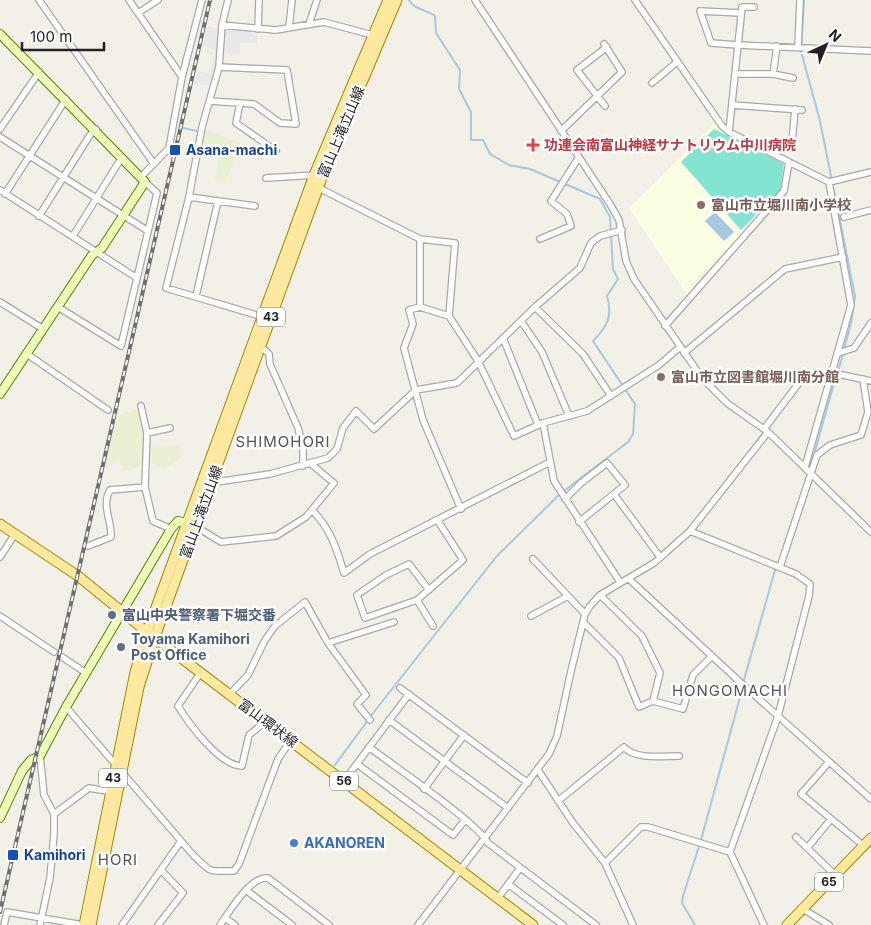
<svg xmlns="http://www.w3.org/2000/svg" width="871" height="925" font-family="Inter,'Noto Sans JP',sans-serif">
<rect width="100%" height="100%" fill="#f2f0e7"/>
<path fill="#faffe3" d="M 715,123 L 721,130 L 788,164 L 782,188 L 773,202 L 698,279 L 689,293 L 686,293 L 629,208 Z"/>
<path fill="#e9f1d2" d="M 204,129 L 242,144 L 226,180 L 215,180 L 219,154 L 200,149 Z
M 138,409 L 144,431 L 144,466 L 126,471 L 119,460 L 105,468 L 118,415 Z
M 179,446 L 181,458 L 165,468 L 152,463 L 152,447 Z"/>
<path fill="#82e4d1" d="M 714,129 L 784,164 L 780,191 L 741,230 L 681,162 Z"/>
<path fill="#e9e9e9" d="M 208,26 L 219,29 L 219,56 L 211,85 L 195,84 L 197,71 L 210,74 L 215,50 L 203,46 Z
M 227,28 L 257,31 L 257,43 L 240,43 L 240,54 L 224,53 L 224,31 Z"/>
<path fill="#a6c8e1" d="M 715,212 L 734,232 L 724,241 L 705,221 Z"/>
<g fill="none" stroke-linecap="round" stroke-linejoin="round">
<path stroke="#a6c8e1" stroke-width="2" d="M 409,0 C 413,9 427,10 435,16 L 436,33 L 460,70 L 459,89 L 471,112 L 471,140 L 483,140 L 490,154 L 509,165 L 530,169 L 600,199 L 610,217 L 613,269 L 618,279 L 607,296 C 613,316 607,327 593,341 L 635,404 L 633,434 L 628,442 L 564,491
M 804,0 L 801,51 L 820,121 L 855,296 L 851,323 L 838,372
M 183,128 L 197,131
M 815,451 L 836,376
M 744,680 L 775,570
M 370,717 L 496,557 L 560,494
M 335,765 L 368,720
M 695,925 L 682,903 L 683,896 L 701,840 L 742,690"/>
<g stroke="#a8a8a8" stroke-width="8">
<path id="street" d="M 39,0 L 154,164
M 129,0 L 182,77
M 475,0 L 610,204 L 619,220 L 626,261 L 634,279 L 702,378 L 727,403 L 768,432 L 871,532
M 635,0 L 722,126 L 729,132 L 829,182 L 871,172
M 138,13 L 158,0
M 741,13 L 700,11 L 711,43 L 738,45 L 742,7 L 754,7
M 309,24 L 317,0
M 222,25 L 228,0
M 289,27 L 292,0
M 258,29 L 259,0
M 798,47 L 800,0
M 735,74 L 773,74 L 793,78
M 773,74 L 777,46
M 652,83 L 677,62
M 210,101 L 254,104 L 280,123 L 296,124 L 287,70 L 219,67
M 240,103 L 236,123 L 276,151
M 732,105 L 802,110
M 605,106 L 577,70 L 607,47
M 0,129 L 39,72
M 561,131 L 622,72 L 604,44
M 729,132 L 738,45 L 871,51
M 0,137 L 148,231
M 754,143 L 792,143 L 795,109
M 141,177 L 169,148 L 182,77 L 202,0
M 266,178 L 316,175
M 317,187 L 420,239 L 455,243 L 449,316 L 478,361 L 514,436 L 543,423 L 587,411 L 659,365 L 680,347
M 0,190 L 137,278
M 5,194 L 66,99
M 189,197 L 255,206
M 39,216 L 90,135 L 96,129
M 844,217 L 871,210
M 73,236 L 122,157
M 540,239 L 571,226 L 567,214 L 551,201 L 579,157
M 196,296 L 218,201
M 0,302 L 43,329
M 58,307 L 121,346 L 157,193 L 145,182
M 420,307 L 420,239
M 535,307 L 583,354 L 611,396
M 449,316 L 420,307 L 409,310 L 413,324 L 404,348 L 423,420 L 461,509
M 263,317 L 166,288 L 189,197 L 202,127 L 219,67 L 222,25 L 276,30 L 324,22 L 376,36
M 521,321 L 542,352 L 569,416
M 665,326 L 784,191 L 789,162
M 503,338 L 538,425
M 259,345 L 269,354 L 270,364 L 298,428 L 303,448 L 303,466
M 684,353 L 785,269 L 843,257
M 838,353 L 854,348 L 871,323
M 27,354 L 108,410
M 833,373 L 871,381
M 141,406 L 147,433 L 145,487
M 543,423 L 554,481 L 620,582
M 764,429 L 802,379
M 147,433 L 170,428
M 805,467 L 851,305 L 829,182
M 210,483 L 270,474 L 328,458 L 337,449 L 343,428 L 356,411 L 374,429 L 416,390 L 457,383 L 535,307 L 580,268 L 591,243 L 600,236 L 622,230
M 614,494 L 660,557
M 565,499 L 581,483 L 607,463 L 625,485 L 579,522
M 312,510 C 330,528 337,549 344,573 L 370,554 L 550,462
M 195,526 L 221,542 L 276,536 L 306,517 L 334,483 L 311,464
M 690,531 L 796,574 L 810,584 L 809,596 L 778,716 L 730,852 L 764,925
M 88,546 L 111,537 C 112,521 101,505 110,490 L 145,487 L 153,521 L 171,529
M 0,557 L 15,534
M 533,559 L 585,614
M 780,567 L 817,455 L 830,445 L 861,435 L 868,412 L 863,379
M 629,579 L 741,683 L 871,799
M 429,590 L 409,564 L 386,575 L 357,595 L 365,618 L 417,600 L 463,560 L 438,521
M 417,600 L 433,626
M 0,616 L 54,652
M 531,616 L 568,596
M 584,623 L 619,658 L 639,707 L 653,701 L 660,673 L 642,636 L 600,595
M 328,643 L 394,622
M 62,657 L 86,673
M 201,672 L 178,706 C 189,724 220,766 242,766 L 249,735 L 266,721
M 400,688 L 528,783
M 229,695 L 248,675 L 265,640 L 275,626 L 305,602 L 328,643 L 366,695 L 357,704 L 370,720
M 653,701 L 683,709 L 693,675 L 712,656
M 66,707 L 194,856 C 215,876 208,870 234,871 L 239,864 L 278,759 L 291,740
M 389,720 L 508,808
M 369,747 C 391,764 479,824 488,843 L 596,925
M 40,756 L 44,795 L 54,814 L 54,834 L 50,878 L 40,925
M 829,762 L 801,794 L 864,846
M 357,764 L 453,835 L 465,820
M 538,770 L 573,823 L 605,863 L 633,925
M 344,781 L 409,694
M 424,789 L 464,735
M 558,801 L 624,747 C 635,760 663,756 679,756
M 54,814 L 89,788 L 113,792
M 796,837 L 835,875
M 808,847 L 831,819
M 605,863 L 641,827 L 648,827 L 730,852
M 508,884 L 563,925
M 246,890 L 292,925
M 498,898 L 520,868
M 803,909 L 829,925
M 225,918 L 235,925
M 4,925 L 7,912 L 83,925
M 122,925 L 181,841
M 158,925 L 183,893 L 161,870
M 220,925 C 230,911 250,876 268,878 L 329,925
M 418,925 L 549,754 L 557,736 L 571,671 L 585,614 L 590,606 L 600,595 L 654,563 L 690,531 L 768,432"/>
</g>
<g stroke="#5a8000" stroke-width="10">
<path id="secondary" d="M 0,34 L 145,182 L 102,248 L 92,255 L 0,394
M 0,818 L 22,771 L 31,760 L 40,756 L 66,707 L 171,529 L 178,521 L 191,524"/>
</g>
<g stroke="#9e8800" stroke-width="11">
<path id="primary" d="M 0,524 L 78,576 L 147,632 L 533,925
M 84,925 L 135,672 L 147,632 L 314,175 L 388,0
M 91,925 L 139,687 L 155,637 L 323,175 L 397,0
M 787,925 L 871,838"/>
</g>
<use href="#street" stroke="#fff" stroke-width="5.5"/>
<use href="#secondary" stroke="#edfdba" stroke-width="8"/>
<use href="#primary" stroke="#ffe89f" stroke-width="9"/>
<g stroke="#6f6f6f" stroke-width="4">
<path id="rail" d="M 0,912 L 210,0"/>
</g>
<use href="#rail" stroke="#fff" stroke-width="2" stroke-dasharray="5.5" stroke-linecap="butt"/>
</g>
<path fill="#e0444e" stroke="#fff" stroke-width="2" d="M530.5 137.5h5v5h5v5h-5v5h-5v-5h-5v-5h5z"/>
<g fill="#1a4fb4" stroke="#fff" stroke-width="2">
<rect x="169" y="144" width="12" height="12" rx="2.5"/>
<rect x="7" y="849" width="12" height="12" rx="2.5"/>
</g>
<g fill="#8d6e63" stroke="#fff" stroke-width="2">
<circle cx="701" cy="205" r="5"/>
<circle cx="661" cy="377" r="5"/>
</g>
<g fill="#5c6f8a" stroke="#fff" stroke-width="2">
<circle cx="112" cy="615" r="5"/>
<circle cx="121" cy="647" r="5"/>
</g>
<circle fill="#3f7fe0" stroke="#fff" stroke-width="2" cx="294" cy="843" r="5"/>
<g text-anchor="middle" stroke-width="5" stroke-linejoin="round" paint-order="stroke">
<g fill="#fff" stroke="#646464" stroke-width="1">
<rect x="257" y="307.5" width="28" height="19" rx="4"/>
<rect x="99" y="768.5" width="28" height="19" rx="4"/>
<rect x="330" y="771.5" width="28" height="19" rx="4"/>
<rect x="815" y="872.5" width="28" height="19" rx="4"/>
</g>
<g font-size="12" font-weight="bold" fill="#212121">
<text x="271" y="321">43</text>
<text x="113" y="782">43</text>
<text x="344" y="785">56</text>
<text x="829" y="886">65</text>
</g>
<g font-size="14" fill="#212121" stroke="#fff">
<text transform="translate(341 132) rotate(-67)" y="5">富山上滝立山線</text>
<text transform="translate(201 512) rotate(-70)" y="5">富山上滝立山線</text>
<text transform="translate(268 723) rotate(37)" y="5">富山環状線</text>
</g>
<g font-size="14" font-weight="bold" fill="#be3a42" stroke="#fff" text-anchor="start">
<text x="544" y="150">功連会南富山神経サナトリウム中川病院</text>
</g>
<g font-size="14" font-weight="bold" fill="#164399" stroke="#fff" text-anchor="start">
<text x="186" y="155">Asana-machi</text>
<text x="24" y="860">Kamihori</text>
</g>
<g font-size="14" font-weight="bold" fill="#785e54" stroke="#fff" text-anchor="start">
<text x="711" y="210">富山市立堀川南小学校</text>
<text x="671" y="382">富山市立図書館堀川南分館</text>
</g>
<g font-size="14" font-weight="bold" fill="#4e5e75" stroke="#fff" text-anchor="start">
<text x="122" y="620">富山中央警察署下堀交番</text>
<text x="131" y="644">Toyama Kamihori<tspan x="131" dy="16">Post Office</tspan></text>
</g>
<g font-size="14" font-weight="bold" fill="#366cbe" stroke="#fff" text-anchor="start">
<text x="304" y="848">AKANOREN</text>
</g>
<g font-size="15" letter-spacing="1" fill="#545454" stroke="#fff">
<text x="283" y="447">SHIMOHORI</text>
<text x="730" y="696">HONGOMACHI</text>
<text x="118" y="865">HORI</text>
</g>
</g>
<g transform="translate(826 45) rotate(44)" stroke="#ffffff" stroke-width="4" paint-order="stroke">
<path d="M0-4L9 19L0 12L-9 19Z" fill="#212121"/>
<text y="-8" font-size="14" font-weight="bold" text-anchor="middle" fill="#212121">N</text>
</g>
<path d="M22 42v8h82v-8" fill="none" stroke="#212121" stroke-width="2.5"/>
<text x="30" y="42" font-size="15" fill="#212121" stroke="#ffffff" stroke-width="4" paint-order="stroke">100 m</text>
</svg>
